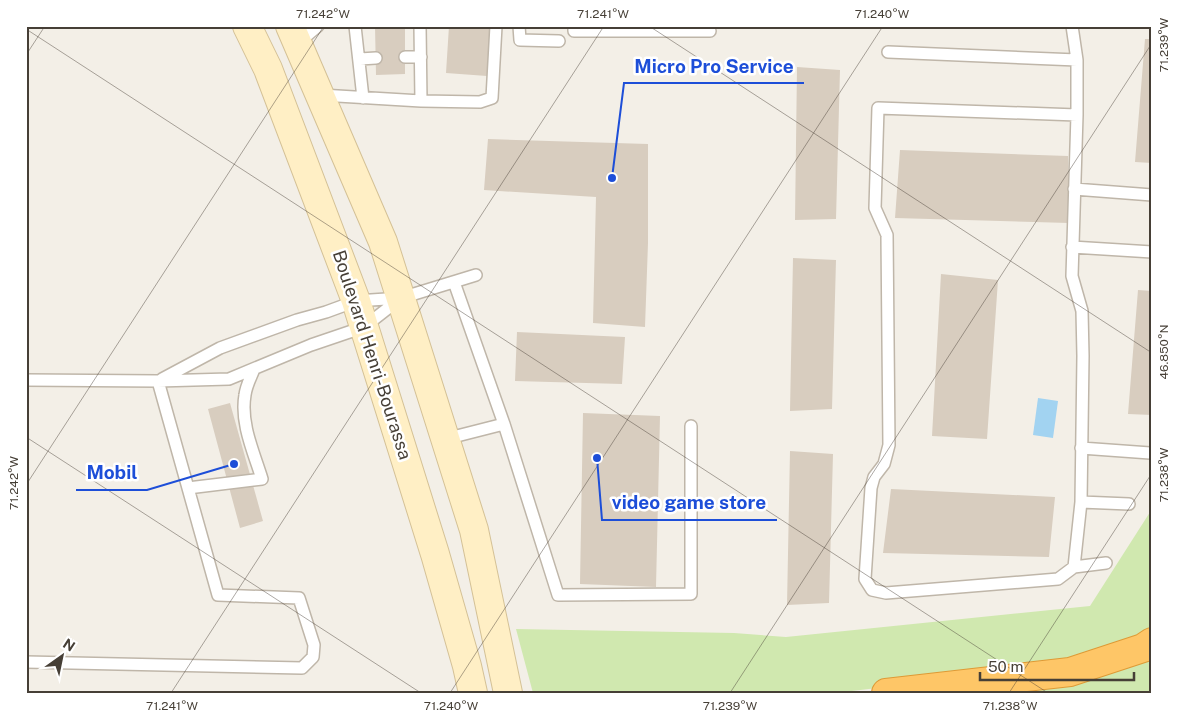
<svg xmlns="http://www.w3.org/2000/svg" width="1178" height="719" font-family="'Public Sans',sans-serif">
<rect width="100%" height="100%" fill="#f3efe7"/>
<path fill="#d0e8af" d="M 1152,509 L 1152,634 L 1101,656 L 928,682 L 835,693 L 533,693 L 516,629 L 734,633 L 786,637 L 1090,606 Z
M 1152,654 L 1152,693 L 950,693 Z"/>
<path fill="#a2d3f1" d="M 1038,398 L 1058,401 L 1053,438 L 1033,435 Z"/>
<path fill="#d8cdbf" d="M 375,26 L 405,26 L 405,74 L 376,75 Z
M 449,26 L 490,26 L 487,76 L 446,73 Z
M 1145,39 L 1152,39 L 1152,163 L 1135,162 Z
M 797,67 L 840,70 L 836,219 L 795,220 Z
M 488,139 L 648,144 L 648,243 L 645,327 L 593,323 L 596,197 L 484,190 Z
M 900,150 L 1068,156 L 1069,223 L 895,218 Z
M 793,258 L 836,260 L 832,409 L 790,411 Z
M 941,274 L 998,280 L 987,439 L 932,436 Z
M 1138,290 L 1152,291 L 1152,415 L 1128,414 Z
M 517,332 L 625,337 L 622,384 L 515,381 Z
M 230,403 L 263,521 L 240,528 L 208,409 Z
M 583,413 L 660,416 L 656,587 L 580,584 Z
M 790,451 L 833,454 L 829,603 L 787,605 Z
M 891,489 L 1055,497 L 1049,557 L 883,553 Z"/>
<g fill="none" stroke-linecap="round" stroke-linejoin="round">
<g stroke="#bfb6a9" stroke-width="14">
<path id="service" d="M 355,26 L 363,98
M 519,26 L 520,40 L 559,41
M 574,26 L 574,31 L 710,31
M 1072,26 L 1077,60 L 1077,115 L 1072,276 L 1082,311 L 1083,356 L 1081,502 L 1074,567 L 1058,579 L 886,593 L 872,590 L 865,579 L 871,488 L 874,477 L 884,464 L 889,445 L 887,235 L 875,208 L 878,108 L 1077,115
M 298,43 L 318,26
M 888,52 L 1077,60
M 405,57 L 421,57
M 360,59 L 376,58
M 321,95 L 421,101 L 420,26
M 421,101 L 480,102 L 492,98 L 496,26
M 1074,189 L 1152,195
M 1072,247 L 1152,252
M 454,282 L 504,424
M 162,379 L 220,348 L 297,320 L 326,312 L 356,301 L 401,298 L 476,275
M 26,380 L 158,381 L 229,379 L 311,345 L 364,327 L 401,298
M 445,439 L 504,424 L 558,595 L 691,594 L 691,426
M 1081,448 L 1150,453
M 188,488 L 262,479 C 254,453 240,423 245,395 C 246,386 251,377 254,369
M 1081,502 L 1129,504
M 1074,567 L 1106,563
M 26,662 L 302,668 L 313,657 L 314,645 L 299,598 L 218,595 L 158,381"/>
</g>
<g stroke="#d4c196" stroke-width="30">
<path id="secondary" d="M 247,26 L 268,69 L 356,301 L 435,554 L 467,666 L 473,693
M 290,26 L 383,242 L 474,530 L 508,693"/>
</g>
<g stroke="#de9a36" stroke-width="30">
<path id="motorway" d="M 886,693 L 1070,672 L 1143,648 L 1152,642"/>
</g>
<use href="#service" stroke="#fff" stroke-width="11"/>
<use href="#secondary" stroke="#ffefc5" stroke-width="28"/>
<use href="#motorway" stroke="#fec667" stroke-width="28"/>
</g>
<path fill="none" stroke="#463f36" stroke-width="1" stroke-opacity="0.45" d="M 649,26 L 1152,353M 26,29 L 1048,693M 26,55 L 45,26M 26,437 L 421,693M 26,485 L 324,26M 171,693 L 604,26M 450,693 L 883,26M 730,693 L 1152,43M 1009,693 L 1152,473"/>
<g text-anchor="middle" stroke-width="5" stroke-linejoin="round" paint-order="stroke">
<g font-size="18" fill="#463f36" stroke="#fff">
<text transform="translate(372 355) rotate(72)" y="6">Boulevard Henri-Bourassa</text>
</g>
</g>
<path fill="none" stroke="#1d4ed8" stroke-width="2" d="M612 178L624 83H804M234 464L147 490H76M597 458L602 520H777"/>
<g fill="#1d4ed8" stroke="#fff" stroke-width="2">
<circle cx="612" cy="178" r="5"/>
<circle cx="234" cy="464" r="5"/>
<circle cx="597" cy="458" r="5"/>
</g>
<g font-size="19" text-anchor="middle" font-weight="bold" fill="#1d4ed8" stroke="#fff" stroke-width="5" stroke-linejoin="round" paint-order="stroke">
<text x="714" y="73">Micro Pro Service</text>
<text x="112" y="479">Mobil</text>
<text x="689" y="509">video game store</text>
</g>
<rect width="1178" height="719" fill="none" stroke="#ffffff" stroke-width="55"/>
<g transform="translate(62 656) rotate(33)" stroke="#ffffff" stroke-width="4" paint-order="stroke">
<path d="M0-4L9 19L0 12L-9 19Z" fill="#463f36"/>
<text y="-8" font-size="14" font-weight="bold" text-anchor="middle" fill="#463f36">N</text>
</g>
<path d="M980 672v8h154v-8" fill="none" stroke="#463f36" stroke-width="2.5"/>
<text x="988" y="672" font-size="15" fill="#463f36" stroke="#ffffff" stroke-width="4" paint-order="stroke">50 m</text>
<rect x="28" y="28" width="1122" height="664" fill="none" stroke="#463f36" stroke-width="2"/>
<g font-size="12" text-anchor="middle" fill="#463f36">
<text x="323" y="18">71.242°W</text>
<text x="603" y="18">71.241°W</text>
<text x="882" y="18">71.240°W</text>
<text transform="translate(1164 45) rotate(-90)" y="4">71.239°W</text>
<text transform="translate(1164 352) rotate(-90)" y="4">46.850°N</text>
<text transform="translate(1164 475) rotate(-90)" y="4">71.238°W</text>
<text transform="translate(14 483) rotate(-90)" y="4">71.242°W</text>
<text x="172" y="710">71.241°W</text>
<text x="451" y="710">71.240°W</text>
<text x="730" y="710">71.239°W</text>
<text x="1010" y="710">71.238°W</text>
</g>
</svg>
